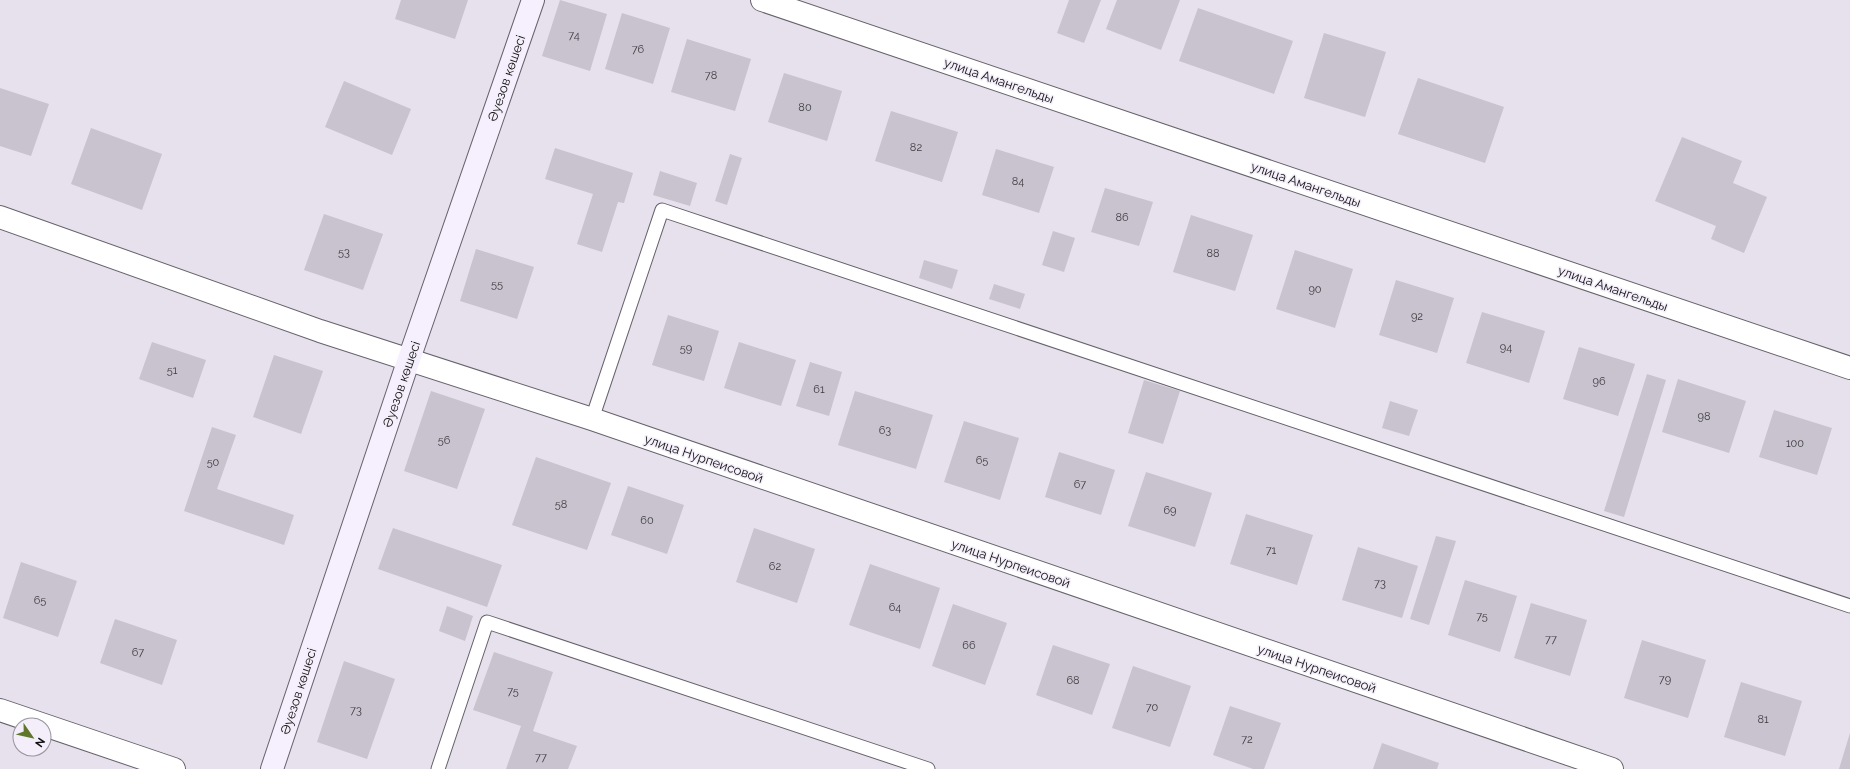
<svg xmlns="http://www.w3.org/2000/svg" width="1850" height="769" font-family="Raleway,sans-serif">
<rect width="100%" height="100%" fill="#e6e1ec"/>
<path fill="#c8c3ce" d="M 401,0 L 468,0 L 455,39 L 395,19 Z
M 560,0 L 607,14 L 590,71 L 542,56 Z
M 1069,0 L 1101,0 L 1084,43 L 1057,33 Z
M 1117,0 L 1180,0 L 1161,50 L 1106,29 Z
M 1198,8 L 1293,41 L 1274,94 L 1179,61 Z
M 622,13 L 670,28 L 653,84 L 605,69 Z
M 1324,33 L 1386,52 L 1365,117 L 1304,98 Z
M 687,39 L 751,59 L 735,111 L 671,92 Z
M 784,73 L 842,91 L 827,141 L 768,122 Z
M 1418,78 L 1504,107 L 1485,163 L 1398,134 Z
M 344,81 L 411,109 L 392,155 L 325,127 Z
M 0,88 L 49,104 L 31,156 L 0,146 Z
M 891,111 L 958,132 L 942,182 L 875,161 Z
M 91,128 L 162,154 L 142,210 L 71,184 Z
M 1682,137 L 1742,161 L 1733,183 L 1767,197 L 1744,253 L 1711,239 L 1716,226 L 1655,201 Z
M 555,148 L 633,173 L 624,203 L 618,202 L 602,252 L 577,244 L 593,194 L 545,179 Z
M 996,149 L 1054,167 L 1039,213 L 982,195 Z
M 730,154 L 742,158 L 727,205 L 715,201 Z
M 660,171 L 697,183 L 690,206 L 653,195 Z
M 1105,188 L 1153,202 L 1139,246 L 1091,232 Z
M 324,214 L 383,234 L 363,290 L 304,270 Z
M 1191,215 L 1253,235 L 1235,291 L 1173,272 Z
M 1053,231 L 1075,238 L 1064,272 L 1042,265 Z
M 476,249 L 534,267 L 517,319 L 460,301 Z
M 1295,250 L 1353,269 L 1335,328 L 1276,309 Z
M 924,260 L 958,270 L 952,289 L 919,278 Z
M 1396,280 L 1454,298 L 1437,353 L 1379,335 Z
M 994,284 L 1025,294 L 1020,309 L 989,299 Z
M 1482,312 L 1545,331 L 1529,383 L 1466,363 Z
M 668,315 L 719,331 L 704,381 L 652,365 Z
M 152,342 L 206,360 L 193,398 L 139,379 Z
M 739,342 L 796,360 L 781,406 L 724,388 Z
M 1579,347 L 1635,364 L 1618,416 L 1563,399 Z
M 274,355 L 323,371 L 301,434 L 253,417 Z
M 810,362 L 842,372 L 829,416 L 796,406 Z
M 1647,374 L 1666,380 L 1624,517 L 1604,511 Z
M 1678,379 L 1746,401 L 1729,453 L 1662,432 Z
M 1144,380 L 1180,391 L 1163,444 L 1128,433 Z
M 431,391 L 485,409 L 457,489 L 404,471 Z
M 855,391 L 933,415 L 916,469 L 838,445 Z
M 1390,401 L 1418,410 L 1409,436 L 1382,428 Z
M 1774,410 L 1832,428 L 1817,475 L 1759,457 Z
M 964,421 L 1019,438 L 1000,500 L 944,482 Z
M 212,427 L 236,435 L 217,489 L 294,515 L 284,545 L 184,511 Z
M 1059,452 L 1115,470 L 1101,515 L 1045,497 Z
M 536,457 L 611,483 L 587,550 L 512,525 Z
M 1146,472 L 1212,493 L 1195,547 L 1128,526 Z
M 628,486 L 684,505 L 667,554 L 611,535 Z
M 1246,514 L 1313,535 L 1297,585 L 1230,564 Z
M 393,528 L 502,565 L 487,607 L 378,569 Z
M 754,528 L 815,549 L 797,603 L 736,582 Z
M 1436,536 L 1456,541 L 1429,625 L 1410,619 Z
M 1358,547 L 1418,566 L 1402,618 L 1342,600 Z
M 21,562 L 77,581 L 58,637 L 3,618 Z
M 870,564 L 940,588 L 920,649 L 849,625 Z
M 1465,580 L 1517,596 L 1500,652 L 1448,635 Z
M 1531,603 L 1587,620 L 1570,676 L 1514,658 Z
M 953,604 L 1007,623 L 985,685 L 932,666 Z
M 447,606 L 473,616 L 465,641 L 439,631 Z
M 115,619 L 177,640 L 162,685 L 100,663 Z
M 1642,640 L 1706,660 L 1688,718 L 1624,698 Z
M 1053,645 L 1110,664 L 1092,715 L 1036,695 Z
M 494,652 L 553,672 L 533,731 L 577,746 L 568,769 L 506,769 L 521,726 L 473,710 Z
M 344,661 L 395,679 L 367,759 L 317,742 Z
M 1133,666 L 1191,686 L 1170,747 L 1112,728 Z
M 1741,682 L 1802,701 L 1785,756 L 1724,737 Z
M 1230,706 L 1281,723 L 1264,769 L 1253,769 L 1213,755 Z
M 1850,734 L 1850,769 L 1839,769 L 1850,733 Z
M 1382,743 L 1439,763 L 1437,769 L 1373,769 Z"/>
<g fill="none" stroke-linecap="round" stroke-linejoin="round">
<g stroke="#66626b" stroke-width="15">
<path id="lane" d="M 592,419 L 662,210 L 1850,606
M 438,769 L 487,622 L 928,769"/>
</g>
<g stroke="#66626b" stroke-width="24">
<path id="street" d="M 762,0 L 1850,368
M 0,217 L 320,331 L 592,419 L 1612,769
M 0,710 L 174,769"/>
</g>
<g stroke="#66626b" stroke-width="24">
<path id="secondary" d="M 272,769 L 409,359 L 533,0"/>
</g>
<use href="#lane" stroke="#fff" stroke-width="13"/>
<use href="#street" stroke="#fff" stroke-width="22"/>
<use href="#secondary" stroke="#f6effe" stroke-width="22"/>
</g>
<g text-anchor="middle" stroke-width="3" stroke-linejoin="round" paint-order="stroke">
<g font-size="11" fill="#3e3c41">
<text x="574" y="39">74</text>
<text x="638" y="53">76</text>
<text x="711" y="79">78</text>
<text x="805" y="111">80</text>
<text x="916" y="151">82</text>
<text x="1018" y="185">84</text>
<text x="1122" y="221">86</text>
<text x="344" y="256">53</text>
<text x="1213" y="257">88</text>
<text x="497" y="288">55</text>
<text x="1315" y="293">90</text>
<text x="1417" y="320">92</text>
<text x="1506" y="351">94</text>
<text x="686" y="352">59</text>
<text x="172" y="374">51</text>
<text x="1599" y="385">96</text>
<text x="819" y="393">61</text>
<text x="1704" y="420">98</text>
<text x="885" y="434">63</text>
<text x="444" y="444">56</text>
<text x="1795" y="447">100</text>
<text x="982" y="464">65</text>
<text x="213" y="466">50</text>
<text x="1080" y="488">67</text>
<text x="561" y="508">58</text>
<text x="1170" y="514">69</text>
<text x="647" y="524">60</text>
<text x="1271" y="554">71</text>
<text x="775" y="570">62</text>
<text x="1380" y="587">73</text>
<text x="40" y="604">65</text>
<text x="895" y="611">64</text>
<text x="1482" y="620">75</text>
<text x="1551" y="643">77</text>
<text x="969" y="649">66</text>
<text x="138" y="656">67</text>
<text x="1665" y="683">79</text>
<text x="1073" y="684">68</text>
<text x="513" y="695">75</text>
<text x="1152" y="711">70</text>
<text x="356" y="714">73</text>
<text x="1763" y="723">81</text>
<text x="1247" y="743">72</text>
<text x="541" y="761">77</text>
</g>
<g font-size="13" fill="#100f12" stroke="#f3eef9">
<text transform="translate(506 78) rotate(-71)" y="5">Әуезов көшесі</text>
<text transform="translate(999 80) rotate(19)" y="5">улица Амангельды</text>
<text transform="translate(1306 184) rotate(19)" y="5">улица Амангельды</text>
<text transform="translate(1613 288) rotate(19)" y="5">улица Амангельды</text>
<text transform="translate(401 384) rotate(-71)" y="5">Әуезов көшесі</text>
<text transform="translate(704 458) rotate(19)" y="5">улица Нурпеисовой</text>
<text transform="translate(1011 563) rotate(19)" y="5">улица Нурпеисовой</text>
<text transform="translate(1317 668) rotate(19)" y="5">улица Нурпеисовой</text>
<text transform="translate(298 691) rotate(-72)" y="5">Әуезов көшесі</text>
</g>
</g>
<g transform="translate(32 737) rotate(124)"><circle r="19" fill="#f3eef9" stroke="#98959d"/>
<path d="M0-3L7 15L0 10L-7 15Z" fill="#5e772a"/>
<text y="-6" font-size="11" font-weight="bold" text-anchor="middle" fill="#100f12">N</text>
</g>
</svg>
